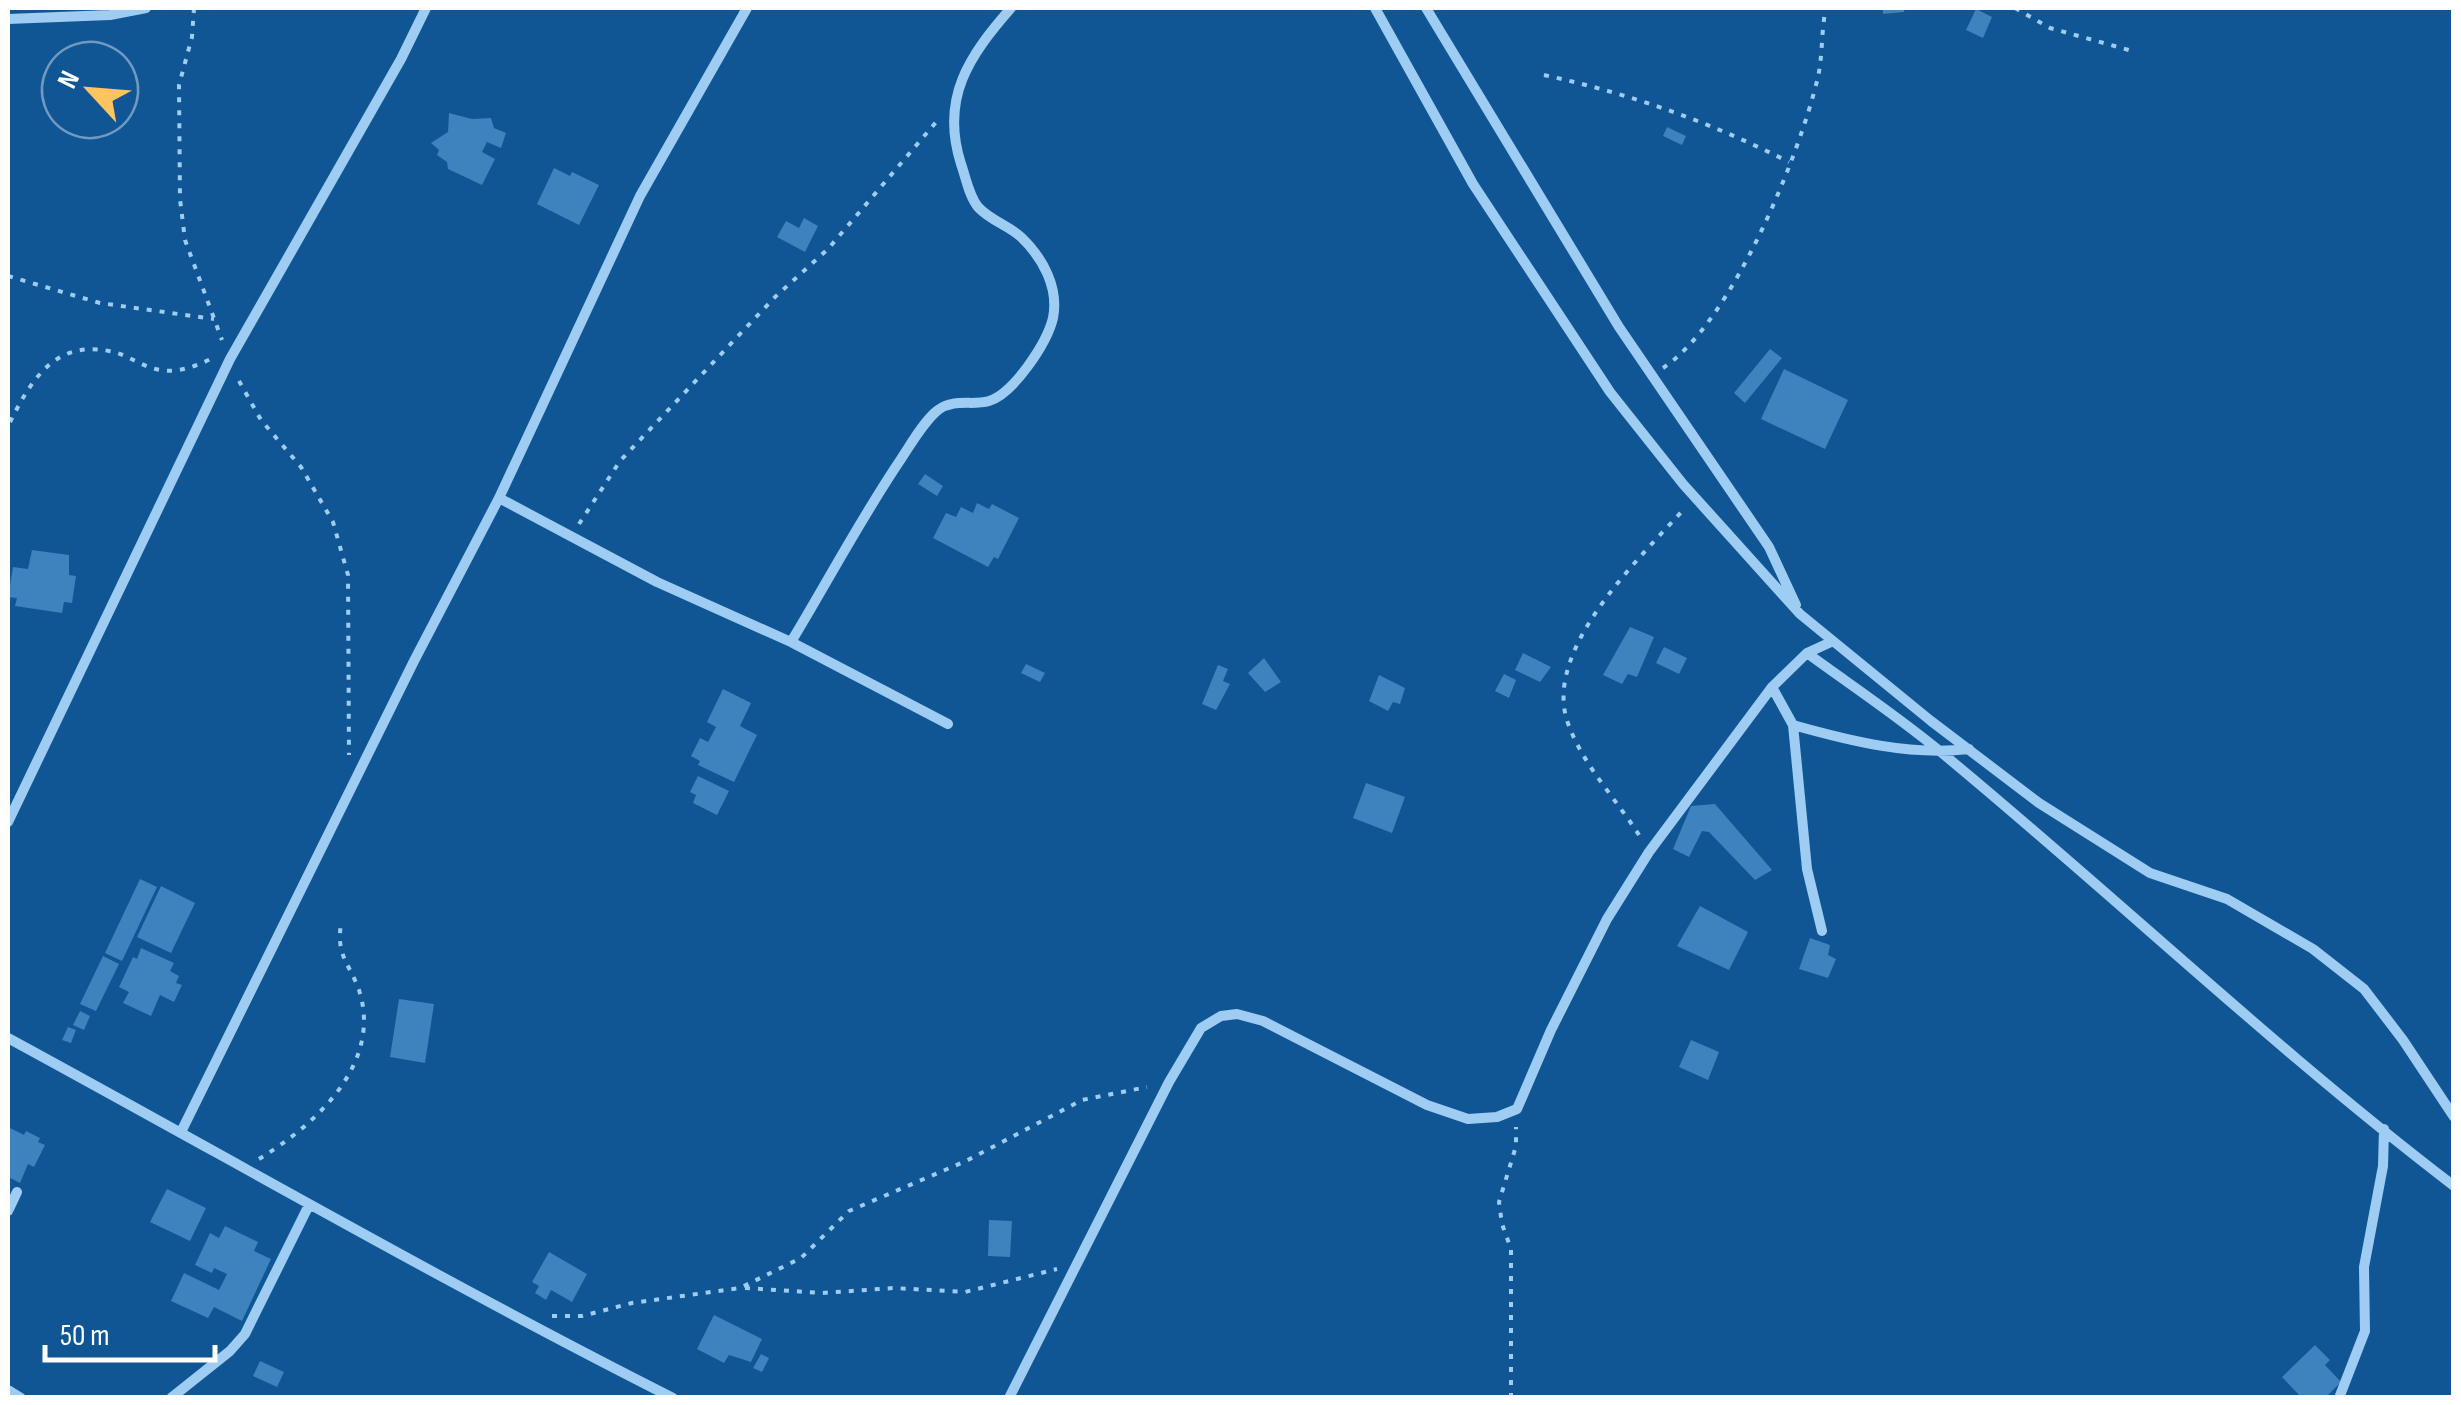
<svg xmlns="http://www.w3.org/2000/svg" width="2461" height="1405" font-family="'Sofia Sans Condensed',sans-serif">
<rect width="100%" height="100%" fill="#105694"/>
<path fill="#3e82be" d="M 1883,8 L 1904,8 L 1904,12 L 1883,14 Z
M 1976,9 L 1992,17 L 1983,38 L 1966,30 Z
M 449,113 L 472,119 L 491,118 L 494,128 L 506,133 L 501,148 L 487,142 L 482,152 L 495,159 L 482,185 L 448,169 L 447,162 L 437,155 L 439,150 L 431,143 L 448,132 Z
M 1667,127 L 1686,136 L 1682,145 L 1663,136 Z
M 554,168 L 570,176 L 572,172 L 599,185 L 579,225 L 537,204 Z
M 804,218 L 818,226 L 805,252 L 777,237 L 786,221 L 799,228 Z
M 1770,349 L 1782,358 L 1745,403 L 1734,393 Z
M 1784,369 L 1848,400 L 1825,449 L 1761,419 Z
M 925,474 L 943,486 L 937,496 L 918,484 Z
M 977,503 L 989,509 L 992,504 L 1019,518 L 998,559 L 994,557 L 988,567 L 933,538 L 946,513 L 956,517 L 961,507 L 973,513 Z
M 32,550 L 69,555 L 69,575 L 76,576 L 72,603 L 64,602 L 62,613 L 15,606 L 17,598 L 8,597 L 13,567 L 28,569 Z
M 1630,627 L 1654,637 L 1637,677 L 1628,674 L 1622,684 L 1603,675 Z
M 1664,647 L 1687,658 L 1679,674 L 1656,663 Z
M 1523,653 L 1551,667 L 1540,682 L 1515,670 Z
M 1264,658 L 1281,682 L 1265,692 L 1248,673 Z
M 1026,664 L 1045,673 L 1040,682 L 1021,673 Z
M 1218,665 L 1228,669 L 1223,681 L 1230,684 L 1216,710 L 1202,704 Z
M 1504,674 L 1516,680 L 1509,698 L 1495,691 Z
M 1379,675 L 1405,688 L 1400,704 L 1393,702 L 1388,711 L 1369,701 Z
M 723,689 L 751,703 L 740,726 L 757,735 L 734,782 L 698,765 L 700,761 L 691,756 L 700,738 L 708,742 L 716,727 L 707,722 Z
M 698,776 L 729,791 L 717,815 L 693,803 L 696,795 L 690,792 Z
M 1366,783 L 1405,797 L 1392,833 L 1353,818 Z
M 1715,804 L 1772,870 L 1755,880 L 1709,832 L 1702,831 L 1689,857 L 1673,849 L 1691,806 Z
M 140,879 L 157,887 L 122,961 L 105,953 Z
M 161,886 L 195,903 L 171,953 L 137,937 Z
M 1700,906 L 1748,932 L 1729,970 L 1677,946 Z
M 1810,938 L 1830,945 L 1828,955 L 1836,959 L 1828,978 L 1799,969 Z
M 141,948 L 174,963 L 170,971 L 179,976 L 176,983 L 182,985 L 174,1002 L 160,995 L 151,1016 L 123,1003 L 129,992 L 119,987 L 133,957 L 137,959 Z
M 103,956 L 119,964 L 96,1011 L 80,1004 Z
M 399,999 L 434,1004 L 425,1063 L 390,1057 Z
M 80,1011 L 90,1016 L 84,1030 L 73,1025 Z
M 68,1027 L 76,1030 L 71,1043 L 62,1040 Z
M 1691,1040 L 1719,1052 L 1708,1080 L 1679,1067 Z
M 8,1127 L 24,1135 L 26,1131 L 40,1138 L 38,1142 L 45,1145 L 34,1167 L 28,1164 L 20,1183 L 8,1177 Z
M 167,1189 L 206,1208 L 190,1241 L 150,1222 Z
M 989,1220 L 1012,1221 L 1010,1257 L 988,1256 Z
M 225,1226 L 258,1242 L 254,1251 L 271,1259 L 242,1321 L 214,1307 L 208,1318 L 171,1301 L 184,1273 L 219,1290 L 227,1274 L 214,1268 L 212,1273 L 195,1265 L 210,1233 L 219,1238 Z
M 549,1252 L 587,1274 L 572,1302 L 551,1290 L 546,1300 L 535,1293 L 539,1286 L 532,1282 Z
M 714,1315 L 762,1339 L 751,1362 L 729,1355 L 724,1363 L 697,1349 Z
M 2315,1345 L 2330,1360 L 2325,1365 L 2341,1382 L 2325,1398 L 2302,1398 L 2282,1377 Z
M 761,1354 L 769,1358 L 762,1372 L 753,1368 Z
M 260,1361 L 284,1372 L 277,1387 L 253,1376 Z"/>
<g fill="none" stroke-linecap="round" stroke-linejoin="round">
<path stroke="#9eccf3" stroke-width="4" stroke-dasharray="5 8" stroke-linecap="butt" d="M 194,8 L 192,37 L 179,85 L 180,199 L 185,240 L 222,340
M 2015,8 L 2050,28 L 2136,52
M 1544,75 C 1631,94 1710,122 1789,162
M 8,276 L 100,303 L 214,319
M 1663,368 C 1732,322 1799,157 1818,77 C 1823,54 1821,30 1826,8
M 239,381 L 261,420 L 301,467 L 333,522 L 348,575 L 349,755
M 10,422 C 31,381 54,340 109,351 C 127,354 142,367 160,370 C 179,373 196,366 213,358
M 579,524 L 620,461 L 775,297 L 828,249 L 937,121
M 1639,835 C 1616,799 1584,766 1569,726 C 1539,652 1640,558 1685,508
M 259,1159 C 315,1125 383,1064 359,990 C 349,963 336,955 341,924
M 745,1288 L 822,1293 L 894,1288 L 965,1292 L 1057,1269
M 552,1316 L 582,1316 L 632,1303 L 740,1288 L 801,1258 L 849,1211 L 966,1161 L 1082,1100 L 1147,1087
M 1511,1398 L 1511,1249 L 1502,1224 L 1499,1202 L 1516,1146 L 1516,1127"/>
<path stroke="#9eccf3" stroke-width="10" d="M 1375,8 L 1473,184 L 1610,392 L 1683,484 L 1800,614 L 1931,721 L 2039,803 L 2150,873 L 2227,899 L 2313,949 L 2364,989 L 2403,1040 L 2454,1117
M 1426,8 L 1619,327 L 1769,547 L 1796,605
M 8,19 L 110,15 L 146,8
M 499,498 L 657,582 L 791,642 L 948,724
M 791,642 C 828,581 861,518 901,459 C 911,444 924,421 938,410 C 955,398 972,406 989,401 C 1014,393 1047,343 1053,318 C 1059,288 1043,258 1021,237 C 1008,225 991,221 978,207 C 969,196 966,178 961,164 C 940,98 969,56 1011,8
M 1807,653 C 1852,686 1899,717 1942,753 C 2114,895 2276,1050 2454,1186
M 1772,687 L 1793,725 L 1807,869 L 1822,931
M 1793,725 C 1850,741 1910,756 1969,749
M 8,822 L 230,359 L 401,59 L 426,8
M 8,1038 C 229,1158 447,1284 673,1398
M 181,1132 L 414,661 L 499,498 L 640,196 L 747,8
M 8,1211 L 17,1192
M 8,1390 L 21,1398
M 171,1398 L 230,1351 L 245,1334 L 309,1205
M 1009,1398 L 1169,1082 L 1201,1028 L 1221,1016 L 1237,1014 L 1263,1021 L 1427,1105 L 1468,1119 L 1497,1117 L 1517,1109 L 1551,1030 L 1607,919 L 1649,852 L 1772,687 L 1807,653 L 1831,642
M 2339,1398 L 2365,1331 L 2364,1267 L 2383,1166 L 2384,1129"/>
</g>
<rect width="2461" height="1405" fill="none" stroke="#ffffff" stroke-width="20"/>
<g transform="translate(90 90) rotate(296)"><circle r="48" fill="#105694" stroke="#709abf" stroke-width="2.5"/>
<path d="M0-8L18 38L0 25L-18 38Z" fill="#ffc360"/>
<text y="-15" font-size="28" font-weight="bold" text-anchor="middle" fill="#ffffff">N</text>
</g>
<path d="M45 1345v15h170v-15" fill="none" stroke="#ffffff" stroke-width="5"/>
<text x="60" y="1345" font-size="30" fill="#ffffff" stroke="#105694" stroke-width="8" paint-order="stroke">50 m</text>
</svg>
